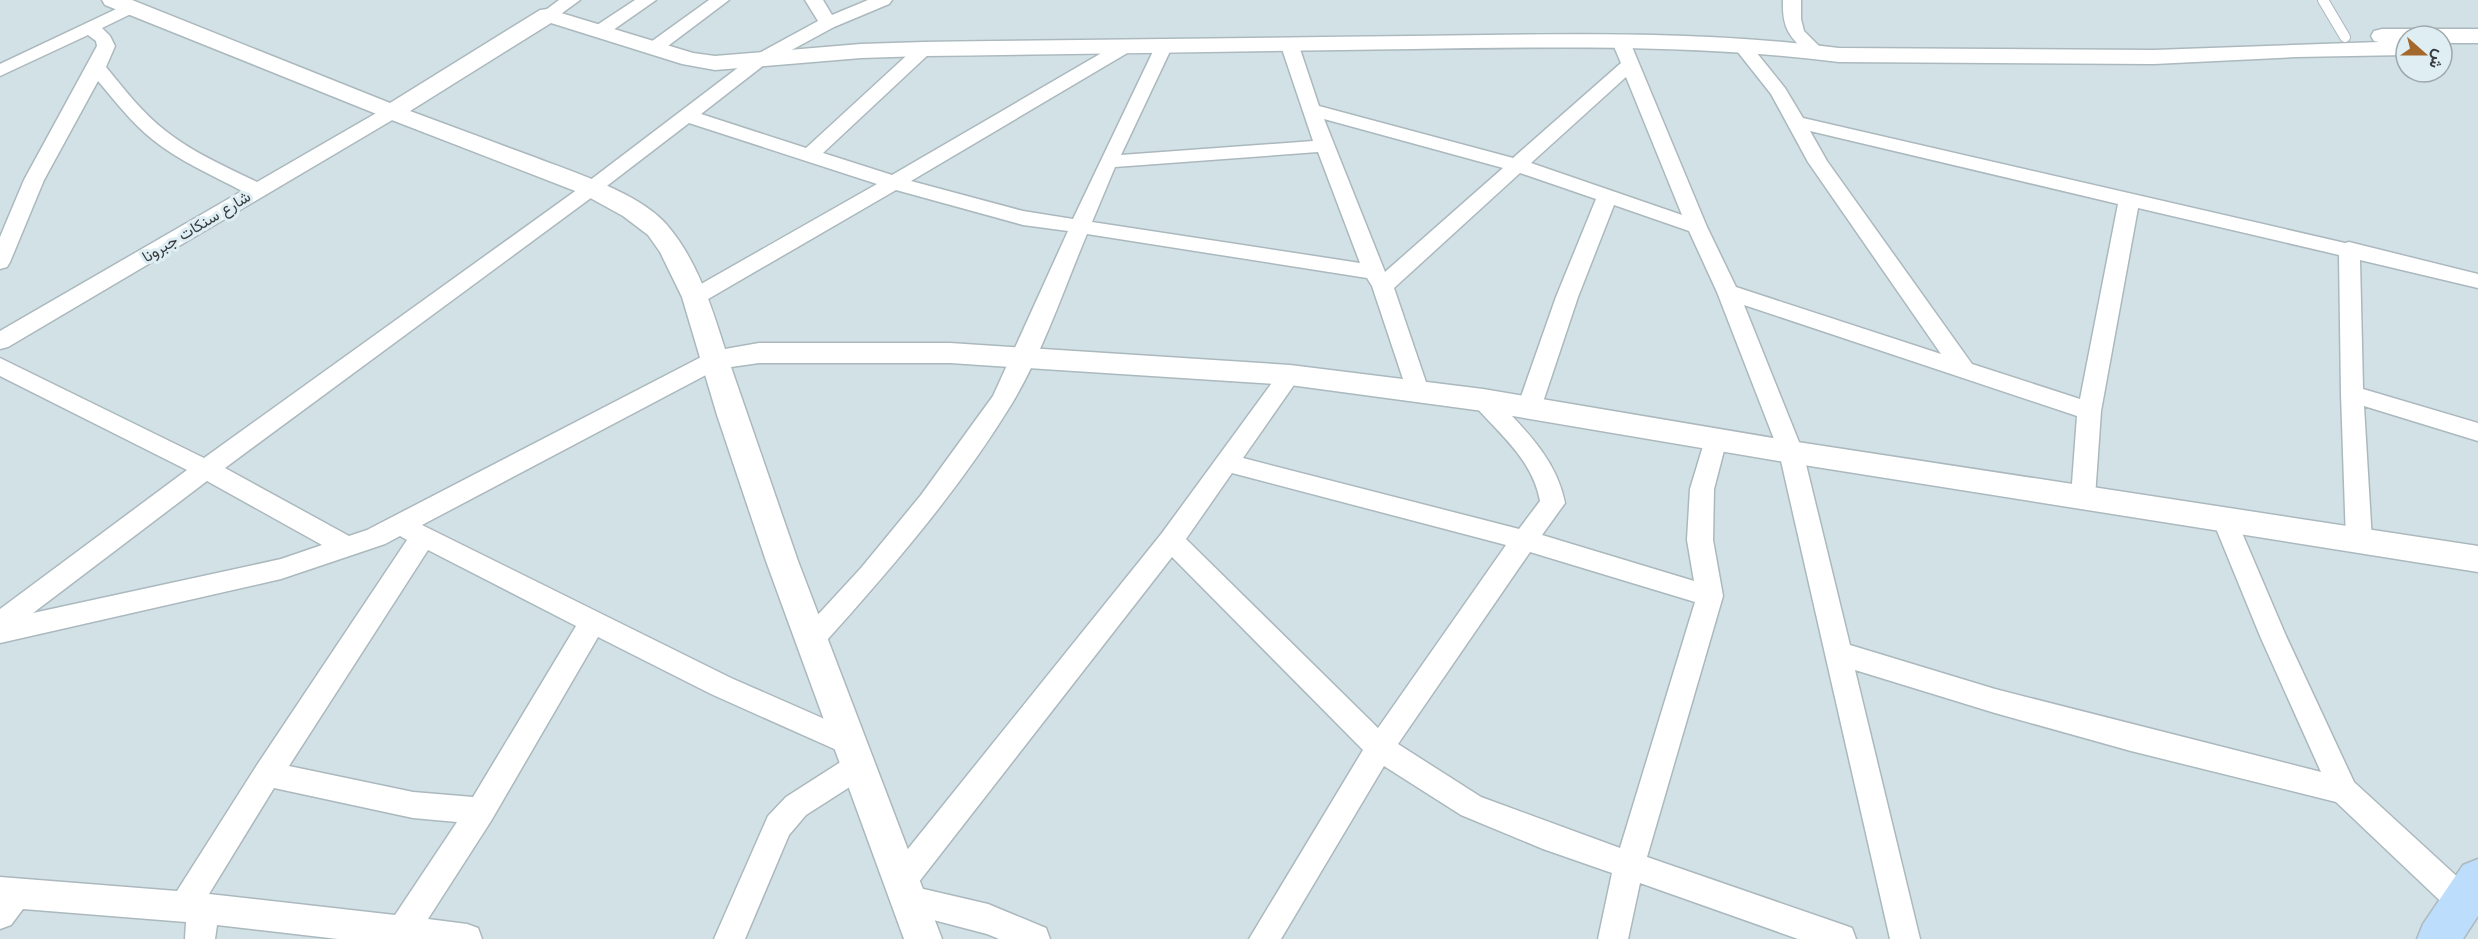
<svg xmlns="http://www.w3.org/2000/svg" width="2478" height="939" font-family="'Fira Sans',Vazirmatn,sans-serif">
<rect width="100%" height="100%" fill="#d2e1e6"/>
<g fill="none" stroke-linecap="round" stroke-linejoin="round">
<g stroke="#abb9be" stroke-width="12">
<path id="service" d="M 2323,0 L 2345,37"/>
</g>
<g stroke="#abb9be" stroke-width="3">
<path id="minor" d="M 559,0 L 580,0 L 554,19 L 542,19 L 539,15 Z
M 635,0 L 656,0 L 606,35 L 594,35 L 591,31 L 594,27 Z
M 709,0 L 729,0 L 660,52 L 648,52 L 645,48 L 648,44 Z
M 805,0 L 823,0 L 832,15 L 868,0 L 892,0 L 889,4 L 834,27 L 764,65 L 701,114 L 806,148 L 918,45 L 930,45 L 933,49 L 930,53 L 823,153 L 892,175 L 1117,44 L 1129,44 L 1132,48 L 1129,52 L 911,181 L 1023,211 L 1073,219 L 1157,43 L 1169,43 L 1172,47 L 1121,155 L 1313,141 L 1280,43 L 1283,39 L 1295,39 L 1298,43 L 1319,106 L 1513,158 L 1621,63 L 1612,42 L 1615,38 L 1627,38 L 1630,42 L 1707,227 L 1736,287 L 1941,354 L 1808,162 L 1771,94 L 1733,46 L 1736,42 L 1748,42 L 1785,88 L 1803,118 L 2345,243 L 2349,242 L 2478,274 L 2478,288 L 2360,260 L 2363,389 L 2478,423 L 2478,441 L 2364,406 L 2372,541 L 2368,548 L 2359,551 L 2350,548 L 2346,541 L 2341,394 L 2339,255 L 2138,208 L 2101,411 L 2095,497 L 2092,504 L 2083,507 L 2074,504 L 2071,497 L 2077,416 L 1744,305 L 1803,452 L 1850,645 L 1995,689 L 2321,772 L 2260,636 L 2213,521 L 2216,514 L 2225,511 L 2234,514 L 2286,636 L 2354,782 L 2475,893 L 2478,900 L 2475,913 L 2464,918 L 2453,913 L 2336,802 L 2131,751 L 1995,713 L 1855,670 L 1920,939 L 1890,939 L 1779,452 L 1717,292 L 1689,231 L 1614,205 L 1578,297 L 1541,408 L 1537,414 L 1529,417 L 1521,414 L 1517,408 L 1556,297 L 1596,199 L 1520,173 L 1394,288 L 1429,391 L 1426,397 L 1418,399 L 1410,397 L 1407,391 L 1372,286 L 1367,278 L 1087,234 C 1063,291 1043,352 1011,405 C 957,493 889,571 820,648 L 811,651 L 802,648 L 798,640 L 802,632 L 861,568 L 921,495 L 993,396 L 1068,231 L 1023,225 L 896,190 L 703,302 L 695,304 L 687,302 L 684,297 L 687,292 L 877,184 L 689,123 L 599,192 L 225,468 L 349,536 L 367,530 L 707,354 L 715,352 L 723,354 L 726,360 L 723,366 L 422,525 L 731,678 L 861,735 L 865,744 L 861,753 L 870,756 L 874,765 L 870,774 L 806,815 L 789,835 L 745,939 L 714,939 L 768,816 L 786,797 L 850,756 L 711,694 L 598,637 L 491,821 L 428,919 L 467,924 L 478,928 L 482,939 L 338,939 L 217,925 L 215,939 L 185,939 L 186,922 L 23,909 L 11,925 L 0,929 L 0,877 L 177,891 L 257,765 L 407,540 L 400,536 L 385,544 L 281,579 L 0,643 L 0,609 L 187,470 L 0,376 L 0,358 L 204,458 L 585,184 L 752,57 L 818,21 ZM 1626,77 L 1682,215 L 1531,163 ZM 1324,119 L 1503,168 L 1385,272 ZM 1810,131 L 2118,204 L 2080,399 L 1972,364 L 1827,161 ZM 1318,152 L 1360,263 L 1092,222 L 1115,167 ZM 207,481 L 322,545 L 281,559 L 33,613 ZM 428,550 L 576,626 L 473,797 L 413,792 L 289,766 ZM 274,788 L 413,818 L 457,822 L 395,915 L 209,894 Z
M 1783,0 L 1801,0 L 1801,19 L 1804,31 L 1826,53 L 1823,57 L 1811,57 C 1790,37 1782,30 1783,0 Z
M 131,2 L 137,3 L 140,7 L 137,11 L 102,28 L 110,36 L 115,46 L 106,67 C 125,90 143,114 167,132 C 194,153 226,167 257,182 L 385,108 L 399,108 L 401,112 L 399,116 L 8,347 L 0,349 L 0,331 L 242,191 C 212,175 179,161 152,139 C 132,123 115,101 98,81 L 44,180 L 10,262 L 7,267 L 0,269 L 0,237 L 24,180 L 97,46 L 96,41 L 88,35 L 0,76 L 0,64 Z
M 1290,367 L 1298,369 L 1301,375 L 1243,458 L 1519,529 L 1540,501 C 1533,461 1501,435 1475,406 L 1472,400 L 1475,394 L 1483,392 L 1491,394 C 1522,427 1556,457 1565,503 L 1542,535 L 1694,581 L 1687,540 L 1690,489 L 1707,433 L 1715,430 L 1723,433 L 1727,439 L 1714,489 L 1713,540 L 1723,596 L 1647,857 L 1841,924 L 1852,928 L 1856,939 L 1798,939 L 1640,883 L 1628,939 L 1598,939 L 1612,873 L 1543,849 L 1461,815 L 1384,766 L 1281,939 L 1249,939 L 1363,750 L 1172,557 L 915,887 L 988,904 L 1046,928 L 1050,939 L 999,939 L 987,934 L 899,911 L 895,901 L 898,893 L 891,890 L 887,880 L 891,870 L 1162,533 L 1282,369 ZM 1232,473 L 1506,545 L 1378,728 L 1186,539 ZM 1530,552 L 1695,602 L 1620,848 L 1481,797 L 1398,744 Z"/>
</g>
<g stroke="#abb9be" stroke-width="3">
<path id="tertiary" d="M 102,0 L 132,0 L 390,103 L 540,10 L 548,9 L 693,53 L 715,56 L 861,44 L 924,42 C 1087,40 1249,38 1412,36 C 1554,34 1698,30 1839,48 L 2154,50 L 2379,42 L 2374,41 L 2371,36 L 2374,31 L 2382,29 L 2478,29 L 2478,43 L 2442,43 L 2442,36 L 2406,36 L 2406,55 L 2296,57 L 2154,64 L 1839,62 C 1698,44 1554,47 1412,49 C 1249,51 1087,54 924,56 L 861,58 L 715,70 L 682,64 L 551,23 L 410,111 C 451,126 493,142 534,157 C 573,172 640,193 667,225 C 697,260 711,305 725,349 L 759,343 L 950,343 L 1290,365 L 1483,389 L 1791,441 L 2478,546 L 2478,572 L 1791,463 L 1483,411 L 1290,385 L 950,363 L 759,363 L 731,367 L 798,561 L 942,939 L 904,939 L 766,561 L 717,415 L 682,297 L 660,252 L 648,235 L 623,216 L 583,194 L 384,117 L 105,5 Z"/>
</g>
<g stroke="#abb9be" stroke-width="3">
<path id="secondary" d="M 2478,859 L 2478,916 L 2463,939 L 2417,939 L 2423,924 L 2463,865 Z"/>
</g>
<use href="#service" stroke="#fff" stroke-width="10"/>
<use href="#minor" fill="#fff" fill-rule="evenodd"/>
<use href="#tertiary" fill="#fff" fill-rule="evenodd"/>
<use href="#secondary" fill="#bcdefc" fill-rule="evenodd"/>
</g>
<g text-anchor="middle" stroke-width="6" stroke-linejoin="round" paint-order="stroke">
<g font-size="16" fill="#383e40" stroke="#dfeef3">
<text transform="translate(196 226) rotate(-31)" y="6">شارع سنكات جبرونا</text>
</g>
</g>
<g transform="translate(2424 54) rotate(111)"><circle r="28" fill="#dfeef3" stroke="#9ca8ab" stroke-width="1.5"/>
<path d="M0-4.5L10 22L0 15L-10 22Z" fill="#a5682c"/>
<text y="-9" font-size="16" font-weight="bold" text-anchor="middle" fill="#383e40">ش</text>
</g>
</svg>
